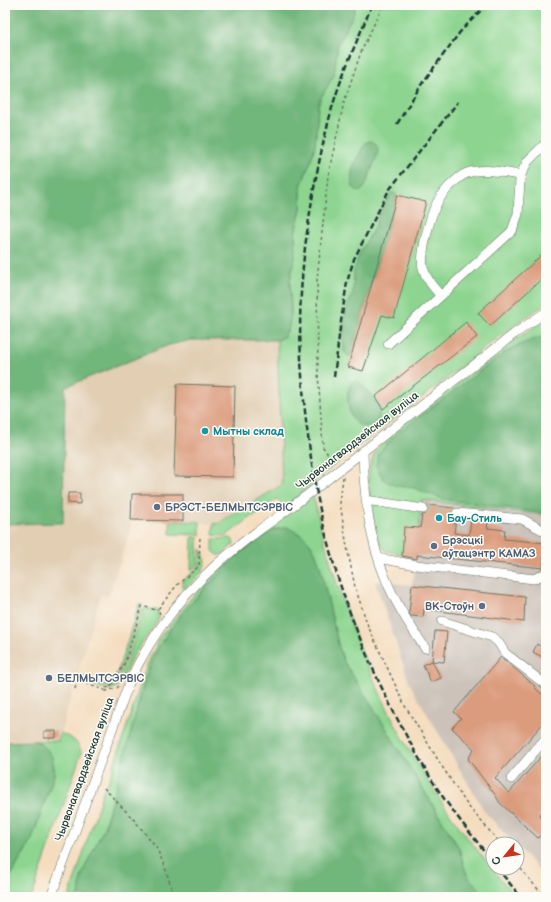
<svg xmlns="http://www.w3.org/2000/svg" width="551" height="902" font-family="'Balsamiq Sans',sans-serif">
<rect width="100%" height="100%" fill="#fdfcf7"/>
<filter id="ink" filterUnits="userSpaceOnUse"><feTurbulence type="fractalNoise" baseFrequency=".025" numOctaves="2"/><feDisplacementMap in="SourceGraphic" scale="8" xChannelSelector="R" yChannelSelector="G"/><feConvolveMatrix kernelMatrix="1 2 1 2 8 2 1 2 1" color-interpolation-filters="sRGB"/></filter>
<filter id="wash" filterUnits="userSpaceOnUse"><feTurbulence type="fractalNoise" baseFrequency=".012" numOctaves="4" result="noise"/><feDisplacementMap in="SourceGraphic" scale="16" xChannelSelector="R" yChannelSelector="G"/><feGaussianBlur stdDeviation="0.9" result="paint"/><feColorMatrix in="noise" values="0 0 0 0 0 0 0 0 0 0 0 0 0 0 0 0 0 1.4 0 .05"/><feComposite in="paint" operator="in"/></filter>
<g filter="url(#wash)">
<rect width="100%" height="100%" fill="#f4ddbf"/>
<path fill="#e1ceb3" d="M 192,340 L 277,340 L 282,485 L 217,524 L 183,521 L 131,520 L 129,536 L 108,596 L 101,594 L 58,741 L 5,742 L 5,524 L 63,523 L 65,387 L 169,345 Z"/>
<path fill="#ccc2b9" d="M 421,500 L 546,515 L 546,877 L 517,846 L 517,844 L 515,844 L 485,812 L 415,693 L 409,682 L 375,581 L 412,585 L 417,560 L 402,558 L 404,527 Z"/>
<path fill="#8cd48f" stroke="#568862" d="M 356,5 L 546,5 L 546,304 C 507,328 473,358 437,386 C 387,425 335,462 288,505 L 282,505 L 277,499 L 231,532 L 227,536 L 213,535 L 214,523 L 217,524 L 282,485 L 277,340 L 281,339 L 287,332 L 289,326 L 291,314 L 290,281 L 296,252 L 295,237 L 296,228 L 301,209 L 301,186 L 311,160 L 315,146 L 318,106 L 320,99 L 334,75 L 338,43 L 353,15 Z
M 546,319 L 546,515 L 421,500 L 419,528 L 403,554 C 397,553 390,553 385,550 C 374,541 368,493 368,479 C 369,471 371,462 374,455 C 380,443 391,434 401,426 L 513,341 Z
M 313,494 C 337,603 379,709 441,801 C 464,835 490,866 516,897 L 488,897 L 469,878 L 465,870 L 459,848 L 379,717 L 344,662 L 338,644 L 321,570 L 316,554 L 310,543 L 279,528 C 259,535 241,552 226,567 C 203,589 173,620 158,648 C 144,673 139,703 132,731 C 123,762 114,793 105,824 C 98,852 80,865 79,897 L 69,897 L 104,788 L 108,783 L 147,665 L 159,638 L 192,597 L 211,577 L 244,548 Z
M 170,521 L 200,522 L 200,535 L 170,534 Z
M 192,537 L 198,538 L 198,565 L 191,570 Z
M 231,538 L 233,540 L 234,544 L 221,555 L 218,555 L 213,551 L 213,539 Z
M 201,549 L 206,561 L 203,571 L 187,587 L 182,587 L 182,581 L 200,566 Z
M 139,604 L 142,605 L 124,663 L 110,686 L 103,688 L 77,681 L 78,676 L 109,685 L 118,671 Z
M 144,608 L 157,610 L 159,619 L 133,656 L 120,684 L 115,688 L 107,690 L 111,687 L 126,664 Z
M 60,733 C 70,737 81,742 81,754 L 32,897 L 9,897 L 8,886 L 9,879 L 32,839 L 54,775 C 55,761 48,748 35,741 L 58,741 Z"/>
<path fill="#71b67a" stroke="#487a57" d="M 5,5 L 356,5 L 353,15 L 338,43 L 334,75 L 320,99 L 318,106 L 315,146 L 311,160 L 301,186 L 301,209 L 296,228 L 295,237 L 296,252 L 290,281 L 291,314 L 289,326 L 284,337 L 277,340 L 192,340 L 169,345 L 65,387 L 63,523 L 5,524 Z
M 370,141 C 384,144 376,158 373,166 C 370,173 368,181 364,188 L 361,191 L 358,191 L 353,187 C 349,173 353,165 360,153 C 363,147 364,143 370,141 Z
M 392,192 L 397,195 L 350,357 L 346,354 L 344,351 L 343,326 L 347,308 L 353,292 L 354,272 L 359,255 L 375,226 L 382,208 Z
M 546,335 L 546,513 L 443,499 L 414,488 L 396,486 L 384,480 L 376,466 L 378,454 L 396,434 L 504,353 L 516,346 Z
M 353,381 L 358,381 L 361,384 C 367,391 377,400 379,409 C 385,427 350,440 348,401 C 347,394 348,386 353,381 Z
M 287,527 L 303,536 L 310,543 L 316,554 L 321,570 L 338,644 L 344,662 L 379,717 L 459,848 L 465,870 L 469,878 L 488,897 L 79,897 L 81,878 L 86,865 L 105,826 L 146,677 L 158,647 L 186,609 L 220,573 L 237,556 L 271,531 Z
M 35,741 C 50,748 55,759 54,775 L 32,839 L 9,879 L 8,886 L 9,897 L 5,897 L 5,742 Z"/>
<g id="blocks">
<path fill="#db9c7e" d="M 397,195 L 426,202 L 394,318 L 382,315 L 363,371 L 348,367 Z
M 546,251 L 546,275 L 490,326 L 478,313 Z
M 466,322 L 477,337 L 383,409 L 375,397 Z
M 177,384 L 235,386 L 233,477 L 174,476 Z
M 68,493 L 80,493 L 80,504 L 68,503 Z
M 132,494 L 183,494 L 183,521 L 131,520 Z
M 427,505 L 454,508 L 451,513 L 453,518 L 456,519 L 454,533 L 469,535 L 471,520 L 488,522 L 487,528 L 505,530 L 504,539 L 545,543 L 543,568 L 417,555 L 417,559 L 402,556 L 404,527 L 420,528 L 422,515 L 426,514 L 429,510 Z
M 412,585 L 525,597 L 524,622 L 424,609 L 423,617 L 411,616 L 409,613 Z
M 435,631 L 447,632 L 444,662 L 432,661 Z
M 537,644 L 546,650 L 542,657 L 533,652 Z
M 501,657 L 535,686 L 534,687 L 546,698 L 546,720 L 495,778 L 509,793 L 546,751 L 546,807 L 539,816 L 546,823 L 546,829 L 538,838 L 500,803 L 494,793 L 468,759 L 474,749 L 452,728 L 461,718 L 454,712 Z
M 432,661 L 441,678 L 431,682 L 423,665 Z
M 44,731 L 56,731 L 56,738 L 44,738 Z"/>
</g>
</g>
<g filter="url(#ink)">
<use href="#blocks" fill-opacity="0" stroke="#6a7565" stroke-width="1"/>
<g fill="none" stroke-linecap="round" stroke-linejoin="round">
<path stroke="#c9bda3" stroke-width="9" stroke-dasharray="9 4.5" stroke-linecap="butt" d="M 423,509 L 457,513"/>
<g stroke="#6a7565" stroke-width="10">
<path id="minor" d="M 441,296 C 433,287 426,279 423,268 C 420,254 430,216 437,203 C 442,193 457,177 467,173 C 484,167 503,173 521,175
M 388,344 L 512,231 L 518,214 L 520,179 L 522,172 L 528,161 L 546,143
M 363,451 C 364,496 369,540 387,582 C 397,606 411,627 425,648
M 366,500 L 423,509
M 457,513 L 522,519 L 546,532
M 378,558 L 416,565 L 534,579 L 546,573
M 442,621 L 492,637 L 498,642 L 505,653 L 546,685
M 511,779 L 546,738
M 51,897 L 129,683 C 153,629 192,583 237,547 C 263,526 290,509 315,489 C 381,437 448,385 514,334 L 546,312"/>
</g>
<path stroke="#6a7565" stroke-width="1.5" stroke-dasharray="3 3" stroke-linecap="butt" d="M 330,466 L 327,453 L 323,447 L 318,373 L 317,280 L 328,176 L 344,102 L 361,52 L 383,5
M 343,477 L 340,503 L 347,547 L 355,587 L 368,626 L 405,706 L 443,768 L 468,806 L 501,844
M 160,614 L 158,609 L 177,585 L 199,566 L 200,536
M 119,686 L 117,688 L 106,691 L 105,688 L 110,687 L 125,663 L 142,606 L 156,610 L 158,609
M 75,689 L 77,681 L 105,690
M 104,788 L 135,821 L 156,847 L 165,867 L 174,897
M 517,864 L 535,886 L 546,897"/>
<use href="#minor" stroke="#fff" stroke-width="9"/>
<path stroke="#1f3d34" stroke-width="2.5" stroke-dasharray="6 3" stroke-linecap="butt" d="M 372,5 C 358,39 342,73 332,108 C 325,134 319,161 314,188 C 309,218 304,249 302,279 C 298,326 301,374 306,421 C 309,444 312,467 316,489 C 334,591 377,689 430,777 C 448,807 472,835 493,862
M 397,124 L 421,85 L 460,32 L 486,5
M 334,377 L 340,328 L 347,282 L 354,259 L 389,190 L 458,102
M 497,868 L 521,897"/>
</g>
</g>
<g fill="#0f9aa8" stroke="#fdfcf7" stroke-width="1.5">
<circle cx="205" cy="431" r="4"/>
<circle cx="439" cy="518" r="4"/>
</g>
<g fill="#5c6f8a" stroke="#fdfcf7" stroke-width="1.5">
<circle cx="157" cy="507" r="4"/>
<circle cx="434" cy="546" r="4"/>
<circle cx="482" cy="606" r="4"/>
<circle cx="49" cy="678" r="4"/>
</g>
<g text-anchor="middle" stroke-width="3" stroke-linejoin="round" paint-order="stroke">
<g font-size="11" font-weight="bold" fill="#0d838f" stroke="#fdfcf7" text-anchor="start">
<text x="213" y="435">Мытны склад</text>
<text x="447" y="522">Бау-Стиль</text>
</g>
<g font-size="11" fill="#1f3d34" stroke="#fdfcf7">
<text transform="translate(357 440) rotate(-38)" y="4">Чырвонагвардзейская вуліца</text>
<text transform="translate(84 769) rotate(-70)" y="4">Чырвонагвардзейская вуліца</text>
</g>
<g font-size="11" font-weight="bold" fill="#4e5e75" stroke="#fdfcf7" text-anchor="start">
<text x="165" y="511">БРЭСТ-БЕЛМЫТСЭРВІС</text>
<text x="442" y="544">Брэсцкі<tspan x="442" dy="13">аўтацэнтр КАМАЗ</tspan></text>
<text x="474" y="610" text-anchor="end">ВК-Стоўн</text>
<text x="57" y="682">БЕЛМЫТСЭРВІС</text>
</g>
</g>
<rect width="551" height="902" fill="none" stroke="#fdfcf7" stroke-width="20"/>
<g transform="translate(505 856) rotate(241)"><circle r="19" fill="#fdfcf7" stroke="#a4b0a9"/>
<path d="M0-3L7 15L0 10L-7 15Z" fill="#c8321e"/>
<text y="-6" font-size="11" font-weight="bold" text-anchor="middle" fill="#1f3d34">С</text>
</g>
</svg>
